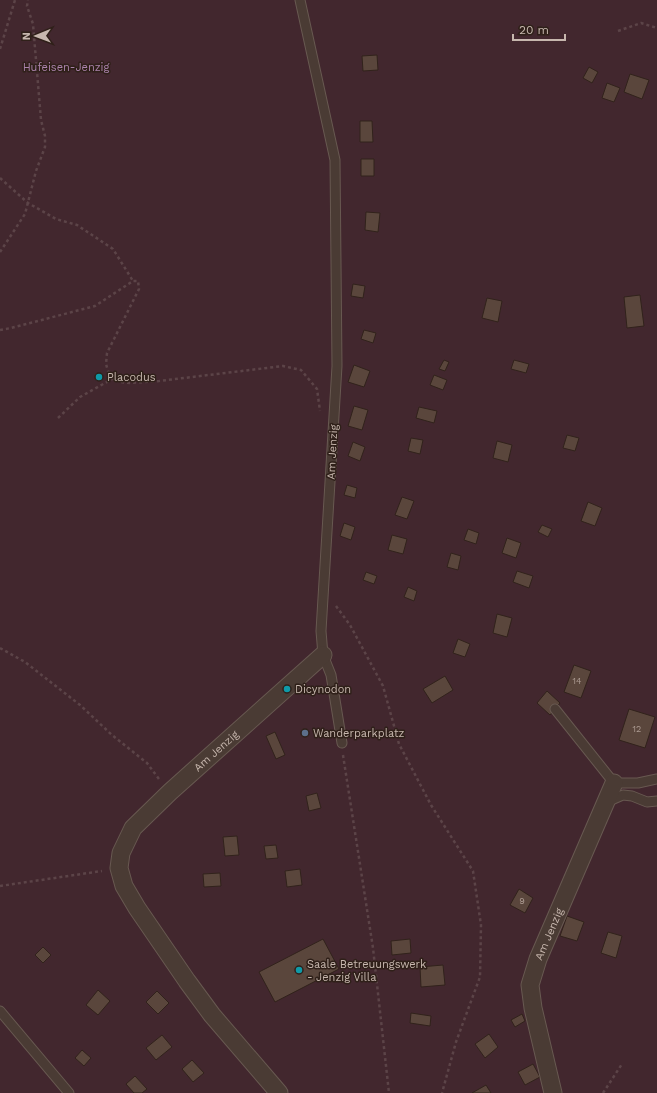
<svg xmlns="http://www.w3.org/2000/svg" width="657" height="1093" font-family="'Work Sans',sans-serif">
<rect width="100%" height="100%" fill="#3a2820"/>
<path fill="#42272e" d="M 0,0 L 657,0 L 657,1093 L 0,1093 Z"/>
<path fill="#5a463c" stroke="#31221b" d="M 377,55 L 378,70 L 363,71 L 362,56 Z
M 589,67 L 598,72 L 592,83 L 583,78 Z
M 630,74 L 649,80 L 642,99 L 624,92 Z
M 607,83 L 620,88 L 614,102 L 602,98 Z
M 360,121 L 372,121 L 373,142 L 360,142 Z
M 361,159 L 374,159 L 374,176 L 361,176 Z
M 366,212 L 380,213 L 378,232 L 365,230 Z
M 353,284 L 365,286 L 363,298 L 351,296 Z
M 640,295 L 644,326 L 627,328 L 624,297 Z
M 487,298 L 502,301 L 498,322 L 482,318 Z
M 364,330 L 376,333 L 373,343 L 361,339 Z
M 444,360 L 449,362 L 445,371 L 439,369 Z
M 514,360 L 529,364 L 526,373 L 511,369 Z
M 354,365 L 370,371 L 364,387 L 348,382 Z
M 434,375 L 447,380 L 443,390 L 430,385 Z
M 354,406 L 368,410 L 362,430 L 348,426 Z
M 419,407 L 437,411 L 434,423 L 416,418 Z
M 567,435 L 579,438 L 575,451 L 563,448 Z
M 411,438 L 423,440 L 420,454 L 408,451 Z
M 497,441 L 512,445 L 508,462 L 493,458 Z
M 353,442 L 365,447 L 360,461 L 348,456 Z
M 347,485 L 357,488 L 355,498 L 344,495 Z
M 402,497 L 414,501 L 407,519 L 395,515 Z
M 588,502 L 602,508 L 595,526 L 581,521 Z
M 344,523 L 355,527 L 351,540 L 340,536 Z
M 542,525 L 552,529 L 548,537 L 538,532 Z
M 468,529 L 479,533 L 476,544 L 464,540 Z
M 392,535 L 407,539 L 403,554 L 388,550 Z
M 507,538 L 521,543 L 516,558 L 502,553 Z
M 451,553 L 461,556 L 458,570 L 447,567 Z
M 517,571 L 533,576 L 529,588 L 513,582 Z
M 366,572 L 377,576 L 374,584 L 363,580 Z
M 408,587 L 417,591 L 414,601 L 404,597 Z
M 497,614 L 512,618 L 507,637 L 493,633 Z
M 458,639 L 470,644 L 465,657 L 453,653 Z
M 574,665 L 591,671 L 581,698 L 564,692 Z
M 445,676 L 453,690 L 432,703 L 423,689 Z
M 547,691 L 560,703 L 550,715 L 537,703 Z
M 629,709 L 655,717 L 645,748 L 619,740 Z
M 275,732 L 285,755 L 276,759 L 266,736 Z
M 317,793 L 321,808 L 309,811 L 306,796 Z
M 237,836 L 239,855 L 225,856 L 223,837 Z
M 276,845 L 278,858 L 266,859 L 264,846 Z
M 300,869 L 302,885 L 287,887 L 285,871 Z
M 220,873 L 221,886 L 204,887 L 203,874 Z
M 519,889 L 533,898 L 525,913 L 510,905 Z
M 567,916 L 584,922 L 577,941 L 560,936 Z
M 608,932 L 622,936 L 616,958 L 601,953 Z
M 323,939 L 339,969 L 275,1002 L 259,972 Z
M 410,939 L 411,953 L 392,955 L 391,941 Z
M 43,947 L 51,955 L 43,963 L 35,955 Z
M 443,965 L 445,985 L 421,987 L 420,967 Z
M 98,990 L 110,1001 L 98,1015 L 86,1005 Z
M 157,991 L 169,1003 L 158,1014 L 146,1002 Z
M 411,1013 L 431,1016 L 430,1026 L 410,1023 Z
M 522,1014 L 525,1021 L 515,1027 L 511,1020 Z
M 489,1034 L 498,1047 L 485,1058 L 475,1044 Z
M 162,1035 L 172,1047 L 156,1060 L 146,1048 Z
M 82,1050 L 91,1058 L 84,1066 L 75,1058 Z
M 192,1060 L 204,1073 L 193,1082 L 182,1069 Z
M 533,1064 L 540,1077 L 525,1085 L 518,1072 Z
M 135,1076 L 147,1089 L 142,1093 L 134,1093 L 126,1084 Z
M 486,1085 L 491,1093 L 472,1093 Z"/>
<g fill="none" stroke-linecap="round" stroke-linejoin="round">
<g stroke="#685951" stroke-width="11">
<path id="lane" d="M 300,0 L 335,160 L 337,366 L 321,631 L 323,655 L 331,675 L 342,743
M 555,709 L 614,783 L 638,783 L 657,779
M 607,802 L 623,795 L 632,796 L 647,802 L 657,801
M 0,1011 L 69,1093"/>
</g>
<g stroke="#685951" stroke-width="19">
<g id="street">
<path id="s1" d="M 279,1093 L 212,1015 L 187,981 L 137,908 L 124,886 L 119,868 L 121,853 L 133,828 L 170,792 L 323,655"/>
<path id="s2" d="M 553,1093 L 533,1008 L 530,985 L 538,959 L 614,783"/>
</g>
</g>
<path stroke="#5c4448" stroke-width="2.5" stroke-dasharray="3 3" stroke-linecap="butt" d="M 618,31 L 641,23 L 657,28
M 0,49 L 15,0
M 0,178 L 28,203 L 56,219 L 77,225 L 113,249 L 133,281
M 0,252 L 25,214 L 36,171 L 45,147 L 45,136 L 41,120 L 33,24 L 27,6 L 28,0
M 0,330 L 11,328 L 95,306 L 133,281 L 138,281 L 139,289 L 107,353 L 106,364 L 108,371 L 114,378 L 120,382 L 130,383 L 159,381 L 283,366 L 301,370 L 317,389 L 320,411
M 58,418 L 80,397 L 114,378
M 336,606 L 350,625 L 383,686 L 399,744 L 431,805 L 473,871 L 481,925 L 480,977 L 456,1042 L 442,1093
M 0,648 L 25,662 L 80,705 L 112,735 L 147,763 L 159,779
M 343,755 L 373,948 L 389,1093
M 0,886 L 102,871
M 603,1093 L 622,1064"/>
<use href="#lane" stroke="#4a3b34" stroke-width="9"/>
<use href="#street" stroke="#4a3b34" stroke-width="17"/>
</g>
<g fill="#0f9aa8" stroke="#2f2019" stroke-width="1.5">
<circle cx="99" cy="377" r="4"/>
<circle cx="287" cy="689" r="4"/>
<circle cx="299" cy="970" r="4"/>
</g>
<circle fill="#5c6f8a" stroke="#2f2019" stroke-width="1.5" cx="305" cy="733" r="4"/>
<g text-anchor="middle" stroke-width="3" stroke-linejoin="round" paint-order="stroke">
<g font-size="9" fill="#ac9b92">
<text x="577" y="684">14</text>
<text x="637" y="732">12</text>
<text x="522" y="904">9</text>
</g>
<g font-size="11" fill="#ac83ad" stroke="#2f2019">
<text x="66" y="71">Hufeisen-Jenzig</text>
</g>
<g font-size="11" fill="#c7b7ae" stroke="#2f2019" text-anchor="start">
<text x="107" y="381">Placodus</text>
<text x="295" y="693">Dicynodon</text>
<text x="313" y="737">Wanderparkplatz</text>
<text x="307" y="968">Saale Betreuungswerk<tspan x="307" dy="13">- Jenzig Villa</tspan></text>
</g>
<g font-size="11" fill="#c7b7ae" stroke="#2f2019">
<text transform="translate(332 452) rotate(-87)" y="4">Am Jenzig</text>
<text dy="4" stroke="none"><textPath href="#s1" startOffset="434">Am Jenzig</textPath></text>
<text dy="4" stroke="none"><textPath href="#s2" startOffset="165">Am Jenzig</textPath></text>
</g>
</g>
<g transform="translate(36 36) rotate(269)" stroke="#2f2019" stroke-width="3" paint-order="stroke">
<path d="M0-3L7 15L0 10L-7 15Z" fill="#c7b7ae"/>
<text y="-6" font-size="11" font-weight="bold" text-anchor="middle" fill="#c7b7ae">N</text>
</g>
<path d="M513 34v6h52v-6" fill="none" stroke="#c7b7ae" stroke-width="2"/>
<text x="519" y="34" font-size="12" fill="#c7b7ae" stroke="#2f2019" stroke-width="3" paint-order="stroke">20 m</text>
</svg>
